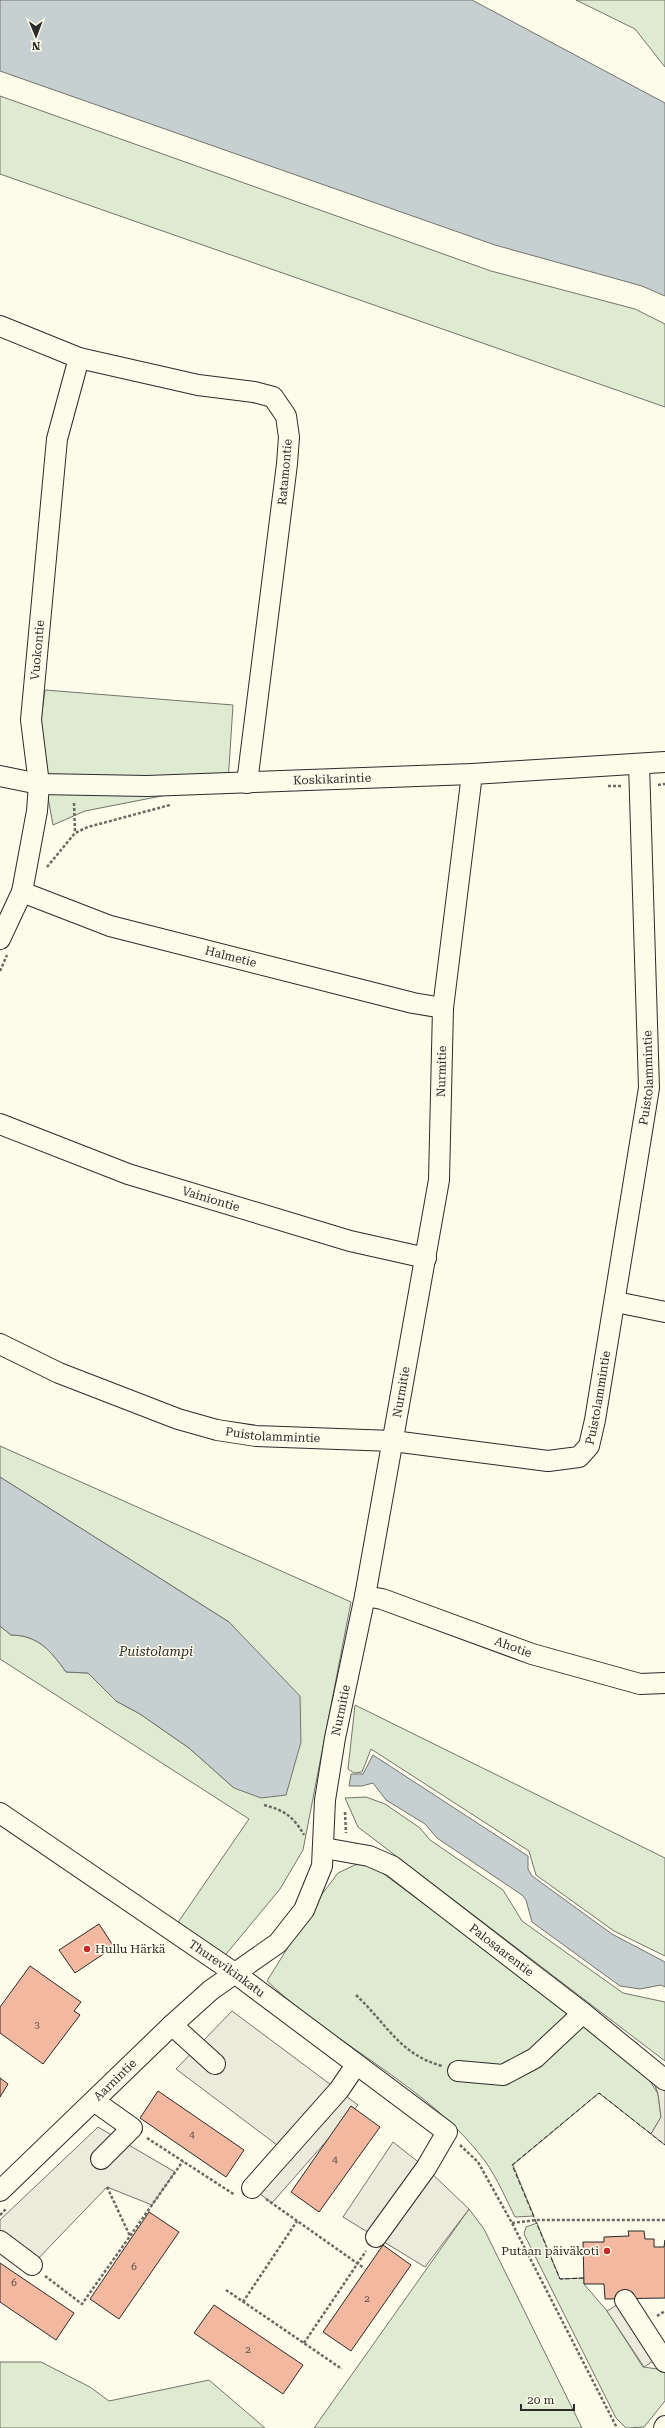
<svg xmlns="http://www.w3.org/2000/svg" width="665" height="2428" font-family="'Roboto Serif',serif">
<rect width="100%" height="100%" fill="#fdfbea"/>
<path fill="#deebd1" stroke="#74746e" d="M 576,0 L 665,0 L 665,67 L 635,29 Z
M 0,96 L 491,271 L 635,309 L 665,324 L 665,407 L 0,174 Z
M 45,690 L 233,705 L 228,783 L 85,811 L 53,825 L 38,742 Z
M 0,1446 L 351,1602 L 303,1850 L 280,1889 L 217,1965 L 170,1934 L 249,1819 L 0,1659 L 0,1626 L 11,1635 C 38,1635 51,1651 66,1672 L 88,1673 L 116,1701 L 140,1714 L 189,1748 L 234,1788 L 229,1622 L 0,1477 Z
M 355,1705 L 665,1858 L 665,1956 L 614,1931 L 536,1875 L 529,1851 L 371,1749 L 362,1772 L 354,1773 L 348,1769 Z
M 366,1797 L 385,1804 L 420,1828 L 430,1840 L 503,1890 L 522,1921 L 623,1993 L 665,2002 L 665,2061 L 358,1827 L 345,1798 Z
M 369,1863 L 455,1927 L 647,2076 L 658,2094 L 661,2117 L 651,2134 L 599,2093 L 513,2165 L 534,2216 L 515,2217 C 506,2199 497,2178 485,2161 C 429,2086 334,2045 267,1981 L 316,1902 L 338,1873 L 355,1865 Z
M 469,2209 L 484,2229 L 582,2428 L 314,2428 Z
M 537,2223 L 560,2279 L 584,2278 L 584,2284 L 607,2311 L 643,2367 L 665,2370 L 665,2401 L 644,2427 L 626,2428 L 616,2418 L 524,2234 L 526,2227 Z
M 0,2362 L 41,2362 L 90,2387 L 109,2401 L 209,2380 L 265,2428 L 0,2428 Z"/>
<path fill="#eceadb" stroke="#74746e" d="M 232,2011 L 358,2105 L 272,2203 L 252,2188 L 285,2151 L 176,2069 Z
M 648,2066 L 665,2080 L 665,2145 L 651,2134 L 661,2117 L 658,2094 Z
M 98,2127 L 175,2172 L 152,2205 L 107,2187 L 32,2265 L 0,2241 L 0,2220 Z
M 393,2142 L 426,2168 L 469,2209 L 425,2267 L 343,2217 Z
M 625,2300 L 661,2356 L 644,2367 L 607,2311 Z"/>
<path fill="#c7d0d0" stroke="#74746e" d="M 0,0 L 472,0 L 665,103 L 665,296 L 642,286 L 495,245 L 0,71 Z
M 0,1477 L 229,1622 L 300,1696 L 301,1742 L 286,1795 L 261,1798 L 234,1788 L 189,1748 L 140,1714 L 116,1701 L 88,1673 L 66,1672 C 51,1651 38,1635 11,1635 L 0,1626 Z
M 373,1755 L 528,1856 L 528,1869 L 532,1876 L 612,1934 L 665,1962 L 665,1987 L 661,1985 L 640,1989 L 620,1986 L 532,1922 L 526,1900 L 522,1895 L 437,1838 L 425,1824 L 386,1800 L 373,1783 L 362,1786 L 349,1786 L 351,1774 L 363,1774 Z"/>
<path fill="#f2b8a0" stroke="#2b2b2b" d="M 99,1924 L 114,1947 L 75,1973 L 59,1950 Z
M 30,1966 L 81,2002 L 74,2011 L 80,2015 L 43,2064 L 0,2033 L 0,2007 Z
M 0,2078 L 8,2084 L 0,2097 Z
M 158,2091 L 244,2150 L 226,2177 L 140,2118 Z
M 351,2106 L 380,2127 L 319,2212 L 291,2192 Z
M 149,2212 L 179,2232 L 119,2319 L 90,2299 Z
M 628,2231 L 644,2231 L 645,2239 L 654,2239 L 654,2247 L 664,2247 L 665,2240 L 665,2298 L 605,2299 L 604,2284 L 584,2284 L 583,2242 L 604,2242 L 604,2237 L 629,2236 Z
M 383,2245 L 411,2265 L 351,2351 L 323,2332 Z
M 0,2263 L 74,2313 L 56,2340 L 0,2302 Z
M 214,2305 L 303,2365 L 283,2394 L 194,2333 Z"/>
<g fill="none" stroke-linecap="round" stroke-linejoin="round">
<g stroke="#2b2b2b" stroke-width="22">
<g id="minor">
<path d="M 0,326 L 79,358 L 198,385 L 254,392 L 273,397 L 286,416 L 289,437 L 287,464 L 247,783"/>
<path id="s1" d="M 0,776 L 39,784 L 147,786 L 472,774 L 665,762"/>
<path id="s2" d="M 22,892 L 110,926 L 413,1003 L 443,1008"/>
<path id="s3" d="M 0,939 L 22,892 L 37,811 L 39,784 L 31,720 L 57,439 L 79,358"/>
<path id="s4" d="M 0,1124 L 128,1174 L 350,1241 L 426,1258"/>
<path d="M 616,1302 L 665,1312"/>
<path id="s5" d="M 0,1344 L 59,1373 L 178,1419 L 217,1430 L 256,1436 L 393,1441 L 548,1461 L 579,1457 L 589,1446 L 595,1420 L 649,1088 L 639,764"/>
<path id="s6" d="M 365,1596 L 382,1599 L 532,1654 L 640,1684 L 665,1683"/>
<path id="s7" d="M 0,1813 L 236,1974 L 447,2132 L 426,2168 L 376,2237"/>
<path id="s8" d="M 324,1848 L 369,1856 L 392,1866 L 583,2013 L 665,2080"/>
<path d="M 172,2025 L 215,2064"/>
<path d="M 458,2071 L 503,2075 L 535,2058 L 583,2013"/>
<path d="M 94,2101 L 132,2128 L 101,2159"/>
<path d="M 252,2188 L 339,2090 L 356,2065"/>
<path id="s9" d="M 0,2191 L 172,2025 L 211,1990 L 278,1943 L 304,1910 L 322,1866 L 325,1800 L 335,1738 L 365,1596 L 439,1180 L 443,1008 L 472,774"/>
<path d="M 0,2241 L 32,2265"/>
<path d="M 625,2300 L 665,2362"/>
<path d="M 664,2428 L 665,2426"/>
</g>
</g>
<path stroke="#6a6964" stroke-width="2.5" stroke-dasharray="3 2" stroke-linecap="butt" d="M 658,785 L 665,784
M 608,786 L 623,786
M 74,803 L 75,833
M 47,867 L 75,833 L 88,827 L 170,805
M 0,971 L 7,955
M 264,1805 C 284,1810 294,1817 304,1835
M 345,1812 L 346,1833
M 356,1995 C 387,2024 399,2054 442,2066
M 147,2138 L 235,2195
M 460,2145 L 478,2162 L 512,2223 L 617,2428
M 107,2187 L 130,2236
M 266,2199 L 364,2268
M 0,2215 L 6,2209
M 512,2223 L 536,2220 L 665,2220
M 45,2276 L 82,2304 L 183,2161
M 226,2290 L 342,2369
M 243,2302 L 297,2221
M 657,2316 L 665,2311
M 304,2343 L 366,2251"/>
<use href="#minor" stroke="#fdfbea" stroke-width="20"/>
<path stroke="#2b2b2b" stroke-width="1" stroke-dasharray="5 2" stroke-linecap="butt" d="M 584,2278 L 560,2279 L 512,2165 L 599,2093 L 665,2145"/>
</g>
<g fill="#c62828" stroke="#fdfbea" stroke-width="1.5">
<circle cx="87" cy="1949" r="4"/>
<circle cx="607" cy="2251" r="4"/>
</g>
<g text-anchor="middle" stroke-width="3" stroke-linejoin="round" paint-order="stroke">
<g font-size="10" fill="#5d4e48">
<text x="37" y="2028">3</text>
<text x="192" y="2138">4</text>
<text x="335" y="2163">4</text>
<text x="134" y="2270">6</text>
<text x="14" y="2286">6</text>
<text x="367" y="2302">2</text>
<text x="248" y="2353">2</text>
</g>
<g font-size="12" fill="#2b2b2b" stroke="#fdfbea">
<text transform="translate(285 472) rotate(-85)" y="4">Ratamontie</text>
<text dy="4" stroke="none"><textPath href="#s3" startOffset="296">Vuokontie</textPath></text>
<text dy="4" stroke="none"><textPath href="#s1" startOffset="333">Koskikarintie</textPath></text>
<text dy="4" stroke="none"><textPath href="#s2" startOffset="219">Halmetie</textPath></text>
<text dy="4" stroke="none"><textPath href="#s9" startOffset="1268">Nurmitie</textPath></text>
<text dy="4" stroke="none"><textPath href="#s5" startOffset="986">Puistolammintie</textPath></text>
<text dy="4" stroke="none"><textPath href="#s4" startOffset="224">Vainiontie</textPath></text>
<text dy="4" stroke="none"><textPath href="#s9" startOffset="944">Nurmitie</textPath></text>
<text dy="4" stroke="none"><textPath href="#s5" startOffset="662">Puistolammintie</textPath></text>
<text dy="4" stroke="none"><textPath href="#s5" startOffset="290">Puistolammintie</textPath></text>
<text dy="4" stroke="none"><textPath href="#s6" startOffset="157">Ahotie</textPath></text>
<text dy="4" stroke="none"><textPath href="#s9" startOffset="620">Nurmitie</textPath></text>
<text dy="4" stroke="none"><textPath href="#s8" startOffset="209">Palosaarentie</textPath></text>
<text dy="4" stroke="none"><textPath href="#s7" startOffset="275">Thurevikinkatu</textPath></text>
<text dy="4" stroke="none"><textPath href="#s9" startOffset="160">Aarnintie</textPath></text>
</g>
<g font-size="12" fill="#2b2b2b" stroke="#fdfbea" text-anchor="start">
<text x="95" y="1953">Hullu Härkä</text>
<text x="599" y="2255" text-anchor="end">Putaan päiväkoti</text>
</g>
<g font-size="13" font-style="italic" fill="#2b2b2b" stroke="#fdfbea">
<text x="156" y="1656">Puistolampi</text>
</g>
</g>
<g transform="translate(36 36) rotate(179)" stroke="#fdfbea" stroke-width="3" paint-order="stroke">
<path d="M0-3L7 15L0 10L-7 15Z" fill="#2b2b2b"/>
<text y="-6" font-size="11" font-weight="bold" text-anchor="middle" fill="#2b2b2b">N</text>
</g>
<path d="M521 2404v6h53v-6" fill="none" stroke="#2b2b2b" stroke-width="2"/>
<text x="527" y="2404" font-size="12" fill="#2b2b2b" stroke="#fdfbea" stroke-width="3" paint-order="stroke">20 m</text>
</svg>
